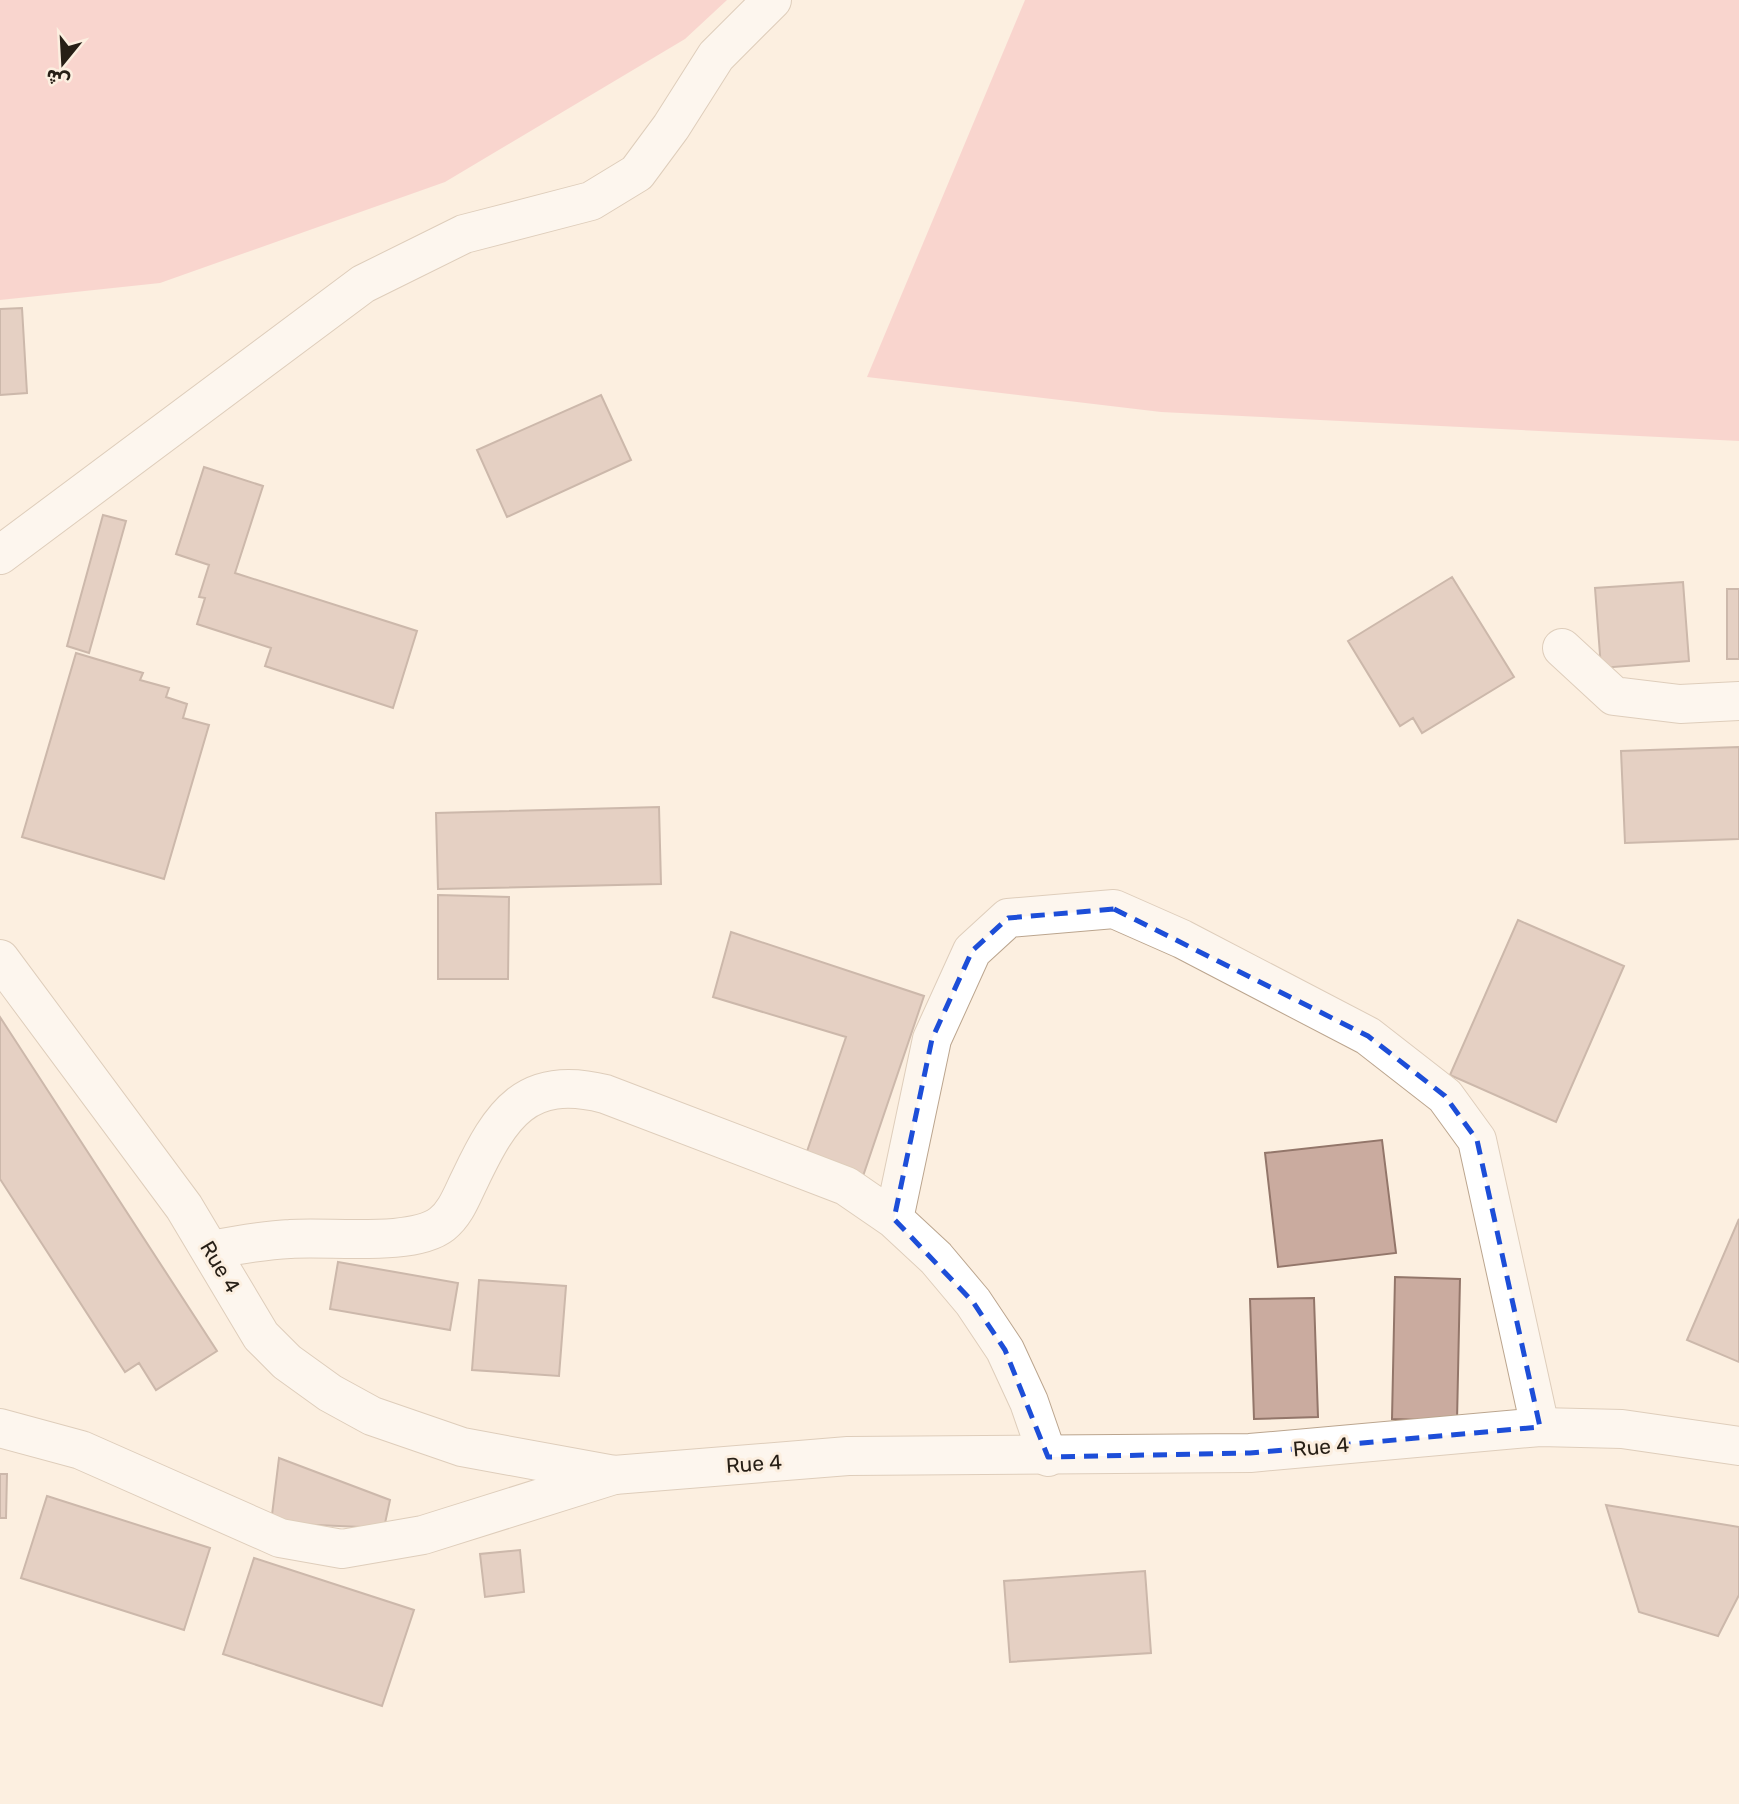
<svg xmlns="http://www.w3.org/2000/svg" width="1739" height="1804" font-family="Rubik,'Noto Sans Arabic',sans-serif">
<rect width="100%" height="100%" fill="#fcefe0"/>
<path fill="#f5b7b9" d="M 0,0 L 727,0 L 685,39 L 445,182 L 160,283 L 0,300 Z
M 1025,0 L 1739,0 L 1739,441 L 1161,412 L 867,377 Z"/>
<path fill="#caab9f" stroke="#93766a" stroke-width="2" d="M 22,308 L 27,393 L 0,395 L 0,309 Z
M 601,395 L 631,460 L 507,517 L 477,450 Z
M 204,467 L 263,486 L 235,573 L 417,631 L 393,708 L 265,666 L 271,648 L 197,624 L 205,598 L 199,597 L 209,565 L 176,554 Z
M 103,515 L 126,521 L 89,653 L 67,646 Z
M 1452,577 L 1514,677 L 1422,733 L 1413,718 L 1400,726 L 1348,641 Z
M 1683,582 L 1689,661 L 1601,668 L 1595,588 Z
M 1727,589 L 1739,589 L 1739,659 L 1727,659 Z
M 76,653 L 143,673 L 140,680 L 169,688 L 166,697 L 187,704 L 183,718 L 209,725 L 164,879 L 22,837 Z
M 1739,747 L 1739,839 L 1625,843 L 1621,751 Z
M 659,807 L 661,884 L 438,889 L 436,813 Z
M 438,895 L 509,897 L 508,979 L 438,979 Z
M 1518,920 L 1624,966 L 1556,1122 L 1450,1075 Z
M 731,932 L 924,996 L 860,1185 L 802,1166 L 846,1037 L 713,997 Z
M 0,1017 L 217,1351 L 156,1390 L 139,1363 L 125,1372 L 0,1179 Z
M 1382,1140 L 1396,1253 L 1278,1267 L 1265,1153 Z
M 1739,1219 L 1739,1362 L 1687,1340 Z
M 338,1262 L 458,1283 L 450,1330 L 330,1309 Z
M 1395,1277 L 1460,1279 L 1457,1421 L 1392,1419 Z
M 479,1280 L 566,1286 L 559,1376 L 472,1370 Z
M 1314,1298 L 1318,1417 L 1254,1419 L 1250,1299 Z
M 279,1458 L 390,1500 L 384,1528 L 271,1523 Z
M 0,1474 L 7,1474 L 6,1518 L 0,1518 Z
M 47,1496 L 210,1548 L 184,1630 L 21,1578 Z
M 1606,1505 L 1739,1527 L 1739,1595 L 1718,1636 L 1639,1612 Z
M 520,1550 L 524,1592 L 485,1597 L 480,1554 Z
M 254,1558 L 414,1610 L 382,1706 L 223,1654 Z
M 1145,1571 L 1151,1653 L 1010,1662 L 1004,1581 Z"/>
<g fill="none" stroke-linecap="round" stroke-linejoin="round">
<g stroke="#bba58e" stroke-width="40">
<path id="minor" d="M 0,555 L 363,284 L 464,234 L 591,201 L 637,173 L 671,127 L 716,56 L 772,0
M 1562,648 L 1614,696 L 1680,704 L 1739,701
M 894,1219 L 932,1039 L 972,951 L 1008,918 L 1114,909 L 1182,939 L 1368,1036 L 1445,1096 L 1477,1140 L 1540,1427
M 211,1250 C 237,1245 264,1240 290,1239 C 330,1236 413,1247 442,1224 C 456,1213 462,1195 470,1179 C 501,1114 526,1074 605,1094 L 846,1186 L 894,1219 L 936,1258 L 973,1302 L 1005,1350 L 1029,1402 L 1048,1457
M 0,1428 L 81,1450 L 280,1538 L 342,1549 L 423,1535 L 614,1475"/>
</g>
<g stroke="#bba58e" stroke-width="40">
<path id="tertiary" d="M 0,959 L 184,1207 L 261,1336 L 287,1362 L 330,1393 L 372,1416 L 462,1447 L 614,1475 L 848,1456 L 1250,1453 L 1540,1427 L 1622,1429 L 1739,1446"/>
</g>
<use href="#minor" stroke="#fff" stroke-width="38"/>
<use href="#tertiary" stroke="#fff" stroke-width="38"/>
</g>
<path d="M0 0H1739V1804H0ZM 1114,909 L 1368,1036 L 1445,1096 L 1477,1140 L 1540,1427 L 1250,1453 L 1048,1457 L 1005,1350 L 973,1302 L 894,1219 L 932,1039 L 972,951 L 1008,918 Z" fill="#fcefe0" fill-opacity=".55" fill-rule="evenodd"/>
<path fill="none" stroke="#1d4ed8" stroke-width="5" stroke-dasharray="14 9" stroke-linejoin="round" d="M 1114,909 L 1368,1036 L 1445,1096 L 1477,1140 L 1540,1427 L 1250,1453 L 1048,1457 L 1005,1350 L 973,1302 L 894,1219 L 932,1039 L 972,951 L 1008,918 Z"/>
<g text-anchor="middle" stroke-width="6" stroke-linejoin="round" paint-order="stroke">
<g font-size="21" fill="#271f16" stroke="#fcefe0">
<text transform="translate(220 1267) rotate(59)" y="7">Rue 4</text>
<text transform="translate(1321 1447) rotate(-5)" y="7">Rue 4</text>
<text transform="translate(754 1464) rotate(-4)" y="7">Rue 4</text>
</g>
</g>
<g transform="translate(63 63) rotate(198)" stroke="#fcefe0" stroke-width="5" paint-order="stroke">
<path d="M0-5L12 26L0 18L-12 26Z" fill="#271f16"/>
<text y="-10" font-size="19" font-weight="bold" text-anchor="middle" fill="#271f16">ش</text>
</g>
</svg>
